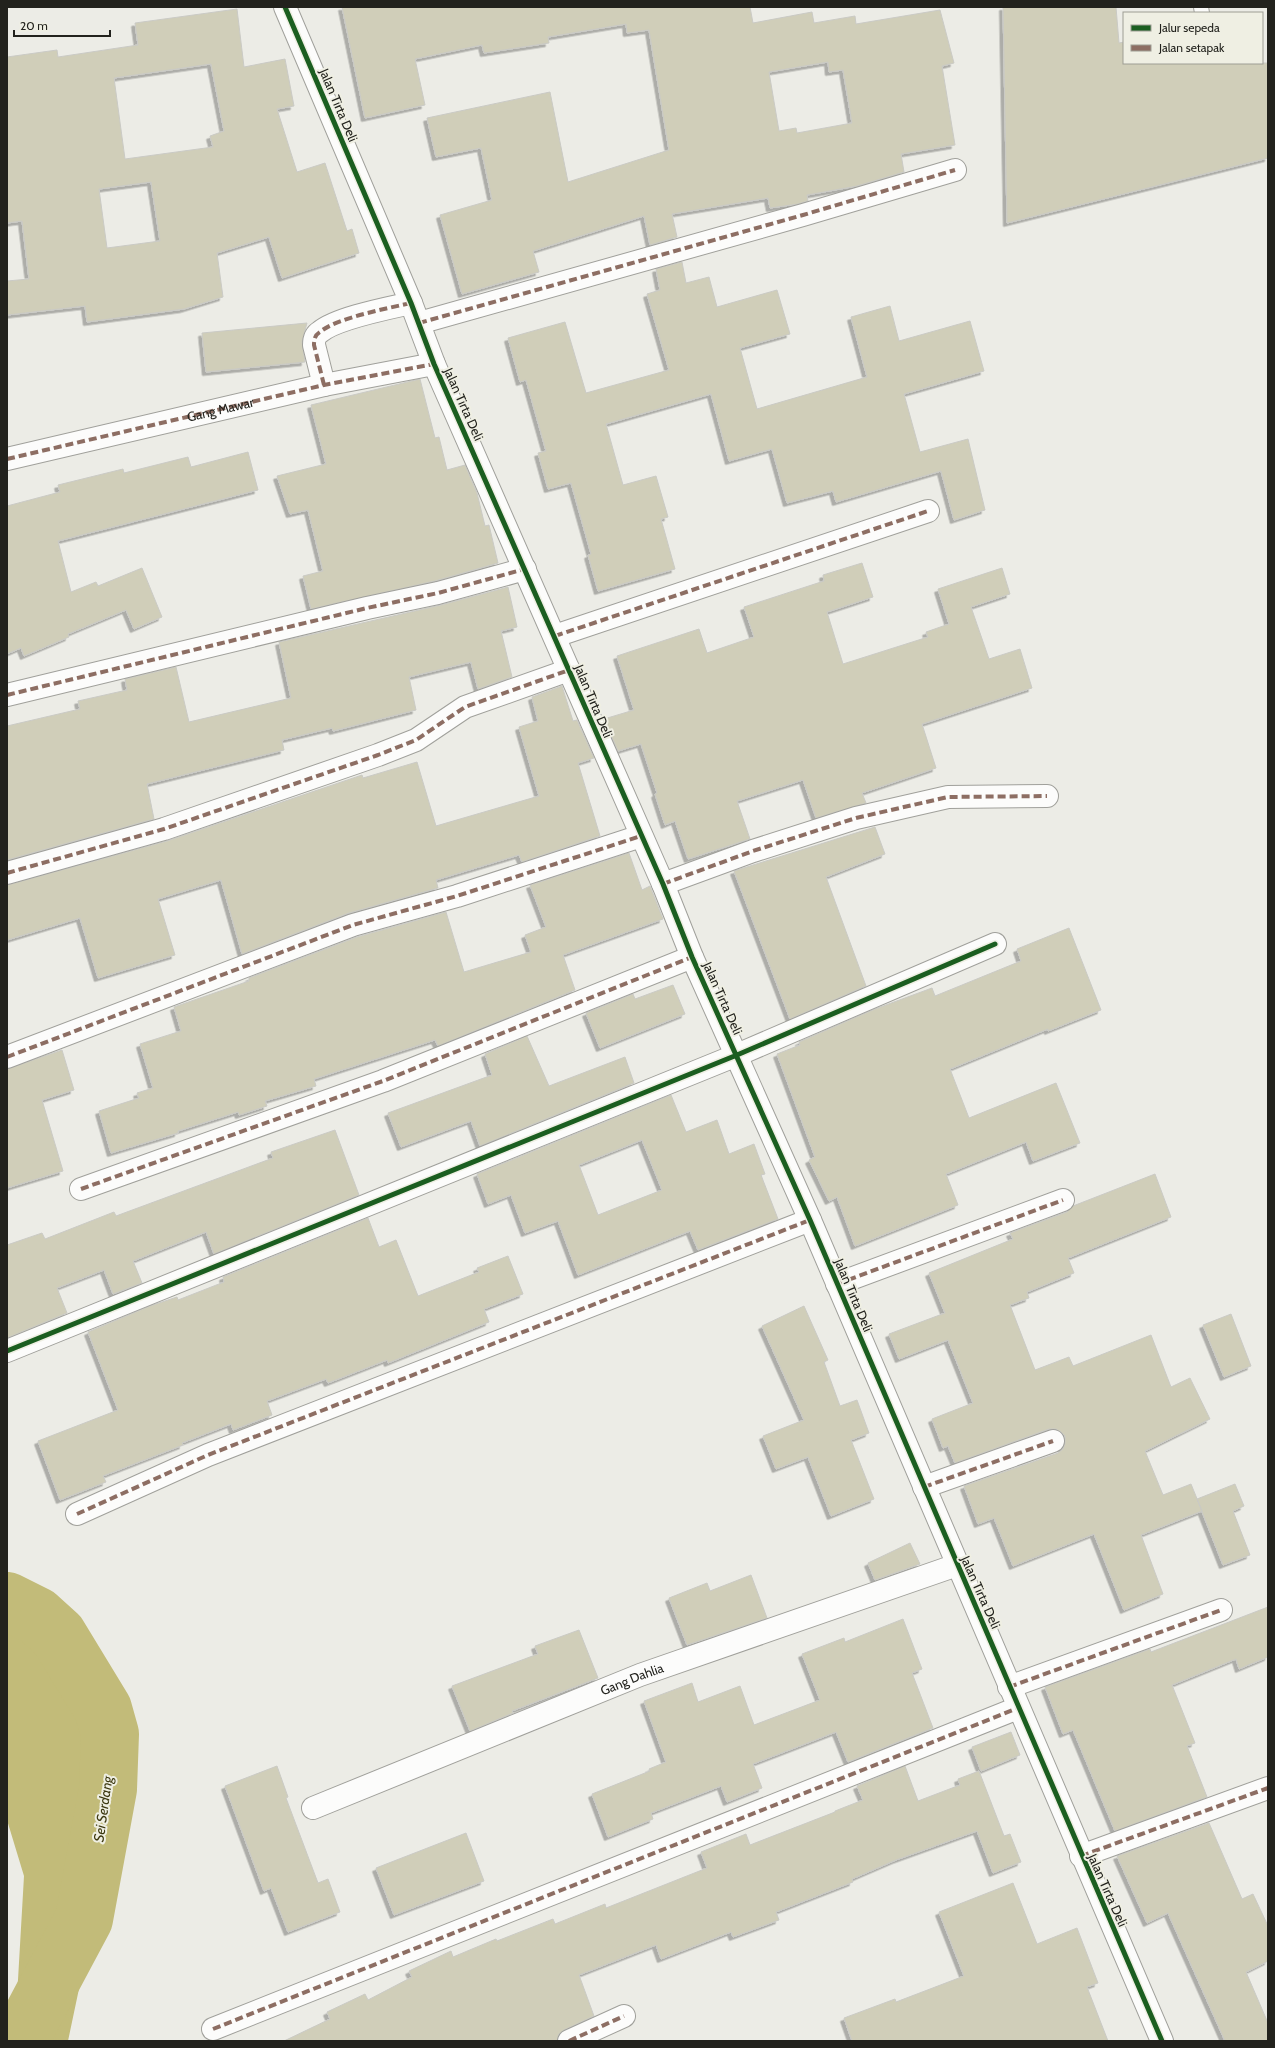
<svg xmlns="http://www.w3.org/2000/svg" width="1275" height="2048" font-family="Cabin,sans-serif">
<defs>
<filter id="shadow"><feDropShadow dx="-3.5" dy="3.5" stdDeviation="0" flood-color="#0004"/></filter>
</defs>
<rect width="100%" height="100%" fill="#ecece6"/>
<path fill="#c2bb79" d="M 7,1598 L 52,1654 L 94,1762 L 100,1889 L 68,2041 L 7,2041 L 7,2026 L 17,1997 L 24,1876 L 7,1820 Z"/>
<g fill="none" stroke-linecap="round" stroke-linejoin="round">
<path stroke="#c2bb79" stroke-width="58" d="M 7,1601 L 37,1616 L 58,1635 L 103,1709 L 110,1734 L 108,1789 L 84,1919 L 19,2041"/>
</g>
<path fill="#d0ceb9" stroke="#cacac5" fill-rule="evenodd" filter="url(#shadow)" d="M 342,7 L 750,7 L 753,23 L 812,12 L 814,23 L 855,16 L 856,24 L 940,10 L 954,63 L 942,66 L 955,145 L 901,154 L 904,172 L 857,186 L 807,195 L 808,201 L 798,204 L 770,208 L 768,198 L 672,214 L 677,237 L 650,245 L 644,216 L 533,251 L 539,272 L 462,294 L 440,215 L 492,200 L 481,148 L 436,157 L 427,118 L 550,92 L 568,182 L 669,150 L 649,30 L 627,33 L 626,24 L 548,37 L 549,43 L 484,53 L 482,45 L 415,59 L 425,105 L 365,118 ZM 828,62 L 829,72 L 843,70 L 852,123 L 797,133 L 796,128 L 779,131 L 769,72 Z
M 1003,7 L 1116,7 L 1119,43 L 1124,42 L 1124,63 L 1268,63 L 1268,158 L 1007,223 Z
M 237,9 L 244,67 L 285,59 L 294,106 L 277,109 L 297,172 L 325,163 L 347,231 L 352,229 L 359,253 L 282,278 L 269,237 L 217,253 L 223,297 L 184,309 L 87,322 L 85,306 L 7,315 L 7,281 L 29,279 L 22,221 L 7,223 L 7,57 L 57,50 L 58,57 L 138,45 L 135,23 ZM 211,64 L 224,131 L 210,136 L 213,147 L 125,159 L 114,78 ZM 151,182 L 160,241 L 107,248 L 99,189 Z
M 682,262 L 686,283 L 709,277 L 717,307 L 777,290 L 790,334 L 740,348 L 757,409 L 867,377 L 851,317 L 890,306 L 899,341 L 970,321 L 984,371 L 904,394 L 920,452 L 968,439 L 985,510 L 954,520 L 941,471 L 836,502 L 833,491 L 787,503 L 772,449 L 729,461 L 711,394 L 606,424 L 623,485 L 656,476 L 668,517 L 661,519 L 675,569 L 598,591 L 588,555 L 591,554 L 571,483 L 548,489 L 538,453 L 546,451 L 526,380 L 520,382 L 508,338 L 565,322 L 586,393 L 669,370 L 647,294 L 660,290 L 656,269 Z
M 307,323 L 302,342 L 305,362 L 206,372 L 202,333 Z
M 420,379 L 435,438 L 439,437 L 447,470 L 465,465 L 477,493 L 485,526 L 489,525 L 498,563 L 435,581 L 311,609 L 303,576 L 323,571 L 308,510 L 290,514 L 277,476 L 326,464 L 311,405 Z
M 248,452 L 258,490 L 58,541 L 71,592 L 96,582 L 98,586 L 142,568 L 162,617 L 134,629 L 126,610 L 68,634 L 69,637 L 24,656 L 21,648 L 7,654 L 7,506 L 60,492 L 58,485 L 123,469 L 124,473 L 188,457 L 191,467 Z
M 862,563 L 873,597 L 827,612 L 843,664 L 928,637 L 926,632 L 949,624 L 938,589 L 1002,568 L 1010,594 L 971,607 L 989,659 L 1020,649 L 1032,688 L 922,724 L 936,768 L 862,793 L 866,803 L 816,818 L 803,780 L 737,801 L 750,839 L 688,859 L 675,821 L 665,825 L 655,794 L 657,793 L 641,744 L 618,751 L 604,719 L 634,710 L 617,656 L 699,629 L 707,653 L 754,637 L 744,607 L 824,581 L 823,575 Z
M 508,587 L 517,627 L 501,631 L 512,677 L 478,689 L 471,662 L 409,677 L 416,710 L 333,731 L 332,728 L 282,740 L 284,750 L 147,784 L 154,819 L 7,860 L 7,726 L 80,709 L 78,701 L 127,690 L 125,679 L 176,667 L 189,722 L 291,698 L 279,642 L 441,605 Z
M 562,686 L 573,721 L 577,720 L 594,758 L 578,763 L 600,836 L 522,862 L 519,855 L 436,880 L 438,888 L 349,913 L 242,954 L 221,880 L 158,899 L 175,955 L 98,978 L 80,918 L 7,940 L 7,885 L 167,841 L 362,775 L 363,778 L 417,762 L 436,826 L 539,796 L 519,727 L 538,721 L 532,697 Z
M 875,827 L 885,854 L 826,877 L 866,986 L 790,1019 L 734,871 Z
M 629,853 L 642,890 L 650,886 L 663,919 L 563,955 L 575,990 L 438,1046 L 435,1040 L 314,1079 L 316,1086 L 265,1101 L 267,1106 L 239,1115 L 238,1112 L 178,1131 L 178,1133 L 111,1153 L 99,1111 L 139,1098 L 137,1093 L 153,1088 L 140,1044 L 181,1031 L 174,1007 L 249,981 L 249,978 L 357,937 L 446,912 L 464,972 L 531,952 L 525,935 L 546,927 L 530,885 Z
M 1069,928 L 1101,1010 L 1048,1031 L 1048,1029 L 950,1069 L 969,1118 L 1056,1083 L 1080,1143 L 1033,1161 L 1026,1142 L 946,1174 L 958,1205 L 855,1246 L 837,1197 L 829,1201 L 809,1160 L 815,1157 L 777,1054 L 800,1045 L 799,1042 L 875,1009 L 932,988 L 935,996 L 1021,961 L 1017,949 Z
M 673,985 L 685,1014 L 600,1048 L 586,1013 L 633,994 L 635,999 Z
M 527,1036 L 549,1086 L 625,1057 L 634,1083 L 480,1146 L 471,1121 L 401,1147 L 388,1113 L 492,1075 L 485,1054 Z
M 62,1050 L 74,1090 L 42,1100 L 63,1171 L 7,1188 L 7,1069 Z
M 671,1095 L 686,1132 L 717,1120 L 729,1154 L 754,1144 L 765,1174 L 761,1175 L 778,1219 L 698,1250 L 690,1231 L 578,1275 L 558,1221 L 525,1233 L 511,1195 L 488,1204 L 477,1174 ZM 642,1140 L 662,1190 L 598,1215 L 579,1165 Z
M 335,1130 L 359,1195 L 214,1254 L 206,1232 L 133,1261 L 142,1283 L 113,1294 L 104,1270 L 57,1288 L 67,1313 L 7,1338 L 7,1245 L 42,1233 L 45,1239 L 114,1212 L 116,1216 L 273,1158 L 271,1152 Z
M 1155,1174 L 1171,1217 L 1068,1258 L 1074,1273 L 1027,1292 L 1029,1298 L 1010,1305 L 1035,1370 L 1069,1357 L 1073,1366 L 1151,1335 L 1171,1387 L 1190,1378 L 1210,1419 L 1145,1451 L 1163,1495 L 1191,1484 L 1202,1511 L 1141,1535 L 1163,1594 L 1124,1610 L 1094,1534 L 1013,1566 L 994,1518 L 978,1524 L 964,1486 L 1058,1453 L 1063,1449 L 1065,1443 L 1065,1436 L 1061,1432 L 1056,1429 L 1049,1429 L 955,1463 L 948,1446 L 943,1448 L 932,1419 L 973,1403 L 948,1340 L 899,1359 L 889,1334 L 945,1313 L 929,1273 L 1013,1239 L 1010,1233 L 1067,1212 L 1073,1206 Z
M 368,1218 L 379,1247 L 396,1240 L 418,1296 L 479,1272 L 477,1268 L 508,1256 L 523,1294 L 484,1309 L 489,1322 L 388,1363 L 387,1360 L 328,1383 L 326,1379 L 267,1401 L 272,1415 L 233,1430 L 231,1424 L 182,1443 L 183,1445 L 103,1476 L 106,1482 L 60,1500 L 38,1441 L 118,1410 L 88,1332 L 150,1306 L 177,1297 L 178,1300 L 224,1282 L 223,1277 Z
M 804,1306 L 828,1360 L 824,1362 L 840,1406 L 857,1400 L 869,1433 L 851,1440 L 874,1499 L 831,1516 L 808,1457 L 776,1469 L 763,1436 L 804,1420 L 762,1326 Z
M 1231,1314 L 1251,1366 L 1224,1377 L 1203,1325 Z
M 1235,1484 L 1244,1506 L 1233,1511 L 1250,1555 L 1223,1565 L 1197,1499 Z
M 910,1543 L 920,1564 L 875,1580 L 868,1563 Z
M 751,1575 L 767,1618 L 687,1645 L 669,1598 L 707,1583 L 710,1591 Z
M 1268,1607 L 1268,1657 L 1239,1669 L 1236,1659 L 1172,1685 L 1195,1743 L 1187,1746 L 1207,1797 L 1115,1831 L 1073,1730 L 1063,1734 L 1045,1687 L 1150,1649 L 1151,1652 Z
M 903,1619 L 922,1669 L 912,1673 L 933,1728 L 848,1762 L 836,1732 L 753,1764 L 762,1788 L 727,1802 L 721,1786 L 651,1813 L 653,1819 L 608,1837 L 592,1794 L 650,1771 L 649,1769 L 666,1762 L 644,1701 L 692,1683 L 698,1702 L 740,1686 L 754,1725 L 820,1700 L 802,1654 L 844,1638 L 845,1642 Z
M 579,1630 L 598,1678 L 512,1711 L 513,1713 L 470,1731 L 452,1686 L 538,1654 L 535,1646 Z
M 1011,1732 L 1020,1755 L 981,1771 L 972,1747 Z
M 277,1766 L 288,1797 L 286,1798 L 318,1883 L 328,1879 L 340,1912 L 288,1932 L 271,1888 L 264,1891 L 225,1786 Z
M 905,1766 L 918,1801 L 960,1785 L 958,1779 L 979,1771 L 1004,1836 L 1010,1834 L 1021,1862 L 993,1873 L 977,1831 L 896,1860 L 852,1879 L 853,1882 L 776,1912 L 779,1920 L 733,1937 L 731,1932 L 661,1959 L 656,1945 L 579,1975 L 594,2016 L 564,2030 L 559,2034 L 557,2041 L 284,2041 L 330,2019 L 327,2012 L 365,1994 L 368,2000 L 412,1977 L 409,1971 L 451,1951 L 453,1957 L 496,1939 L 497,1941 L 553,1919 L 555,1924 L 605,1904 L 606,1908 L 707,1868 L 701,1852 L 746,1834 L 750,1845 L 835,1812 L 835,1811 L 863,1800 L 857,1786 Z
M 1209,1823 L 1242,1899 L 1253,1894 L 1268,1926 L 1268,1961 L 1246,1972 L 1268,2023 L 1268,2041 L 1225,2041 L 1168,1913 L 1147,1923 L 1117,1856 Z
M 466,1833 L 484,1881 L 394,1915 L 376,1868 Z
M 1013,1883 L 1037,1944 L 1077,1928 L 1098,1983 L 1087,1987 L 1108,2041 L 852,2041 L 844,2018 L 895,1999 L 896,2002 L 964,1976 L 939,1912 Z"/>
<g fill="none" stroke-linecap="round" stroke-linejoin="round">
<g stroke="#a0a09b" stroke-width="16">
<path id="service" d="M 1201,7 L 1202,13"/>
</g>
<g stroke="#a0a09b" stroke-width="24">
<g id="minor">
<path d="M 419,323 L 803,215 L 955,170"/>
<path d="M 324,385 L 314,345 C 314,339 315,335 320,332 C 336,318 389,308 411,303"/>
<path d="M 7,459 L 324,385 L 434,364"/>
<path d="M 555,636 L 928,511"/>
<path d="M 7,695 L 367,608 L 438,593 L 525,569"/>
<path d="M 7,873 L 164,829 L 378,755 L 416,740 L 465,707 L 569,670"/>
<path d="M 663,884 L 753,851 L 856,818 L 948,797 L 1047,796"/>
<path d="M 7,1057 L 353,925 L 457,896 L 641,836"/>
<path d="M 81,1189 L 383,1081 L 692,957"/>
<path d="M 837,1284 L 1063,1200"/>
<path d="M 7,1351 L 737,1055 L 995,944"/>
<path d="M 924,1487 L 1053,1441"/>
<path d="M 77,1514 L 208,1455 L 810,1220"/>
<path d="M 1009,1687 L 1221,1610"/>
<path id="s1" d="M 313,1808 L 640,1675 L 957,1565"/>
<path d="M 1081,1856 L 1268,1788"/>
<path d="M 213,2029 L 1018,1708"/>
<path d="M 569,2041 L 624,2016"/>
</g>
</g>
<g stroke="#a0a09b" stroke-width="24">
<path id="tertiary" d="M 285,7 L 411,303 L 434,364 L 663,884 L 692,957 L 810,1220 L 1162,2041"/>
</g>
<use href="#service" stroke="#fcfcfb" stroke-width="14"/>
<use href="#minor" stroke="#fcfcfb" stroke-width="22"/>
<use href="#tertiary" stroke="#fcfcfb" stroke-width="22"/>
<g stroke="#8d6e63" stroke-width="4" stroke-dasharray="8 4" stroke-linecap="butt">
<path d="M 419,323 L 803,215 L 955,170"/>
<path d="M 324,385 L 314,345 C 314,339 315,335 320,332 C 336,318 389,308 411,303"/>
<path id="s2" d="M 7,459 L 324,385 L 434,364"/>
<path d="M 555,636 L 928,511"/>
<path d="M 7,695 L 367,608 L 438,593 L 525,569"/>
<path d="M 7,873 L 164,829 L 378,755 L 416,740 L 465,707 L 569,670"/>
<path d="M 663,884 L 753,851 L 856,818 L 948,797 L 1047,796"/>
<path d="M 7,1057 L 353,925 L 457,896 L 641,836"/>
<path d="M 81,1189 L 383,1081 L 692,957"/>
<path d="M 837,1284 L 1063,1200"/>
<path d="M 924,1487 L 1053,1441"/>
<path d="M 77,1514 L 208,1455 L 810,1220"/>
<path d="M 1009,1687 L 1221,1610"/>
<path d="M 1081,1856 L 1268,1788"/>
<path d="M 213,2029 L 1018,1708"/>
<path d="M 569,2041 L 624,2016"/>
</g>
<g stroke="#efefe3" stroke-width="8">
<path id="cycleway" d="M 285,7 L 411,303 L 434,364 L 663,884 L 692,957 L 810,1220 L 1162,2041
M 7,1351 L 737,1055 L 995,944"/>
</g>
<use href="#cycleway" stroke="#1b5e20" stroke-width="5"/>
</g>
<g text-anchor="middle" stroke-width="4" stroke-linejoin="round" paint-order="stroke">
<g font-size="13" fill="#22221d" stroke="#efefe3">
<text transform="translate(339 105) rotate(67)" y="5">Jalan Tirta Deli</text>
<text transform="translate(464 404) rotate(66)" y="5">Jalan Tirta Deli</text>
<text dy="5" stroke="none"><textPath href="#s2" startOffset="219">Gang Mawar</textPath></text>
<text transform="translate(594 701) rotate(67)" y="5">Jalan Tirta Deli</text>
<text transform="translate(723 998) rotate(66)" y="5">Jalan Tirta Deli</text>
<text transform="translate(854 1295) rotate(67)" y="5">Jalan Tirta Deli</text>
<text transform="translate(981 1592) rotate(66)" y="5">Jalan Tirta Deli</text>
<text dy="5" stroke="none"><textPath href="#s1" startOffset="344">Gang Dahlia</textPath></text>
<text transform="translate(1108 1890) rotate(66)" y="5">Jalan Tirta Deli</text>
</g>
<g font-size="14" font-style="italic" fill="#3c3810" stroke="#efefe3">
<text transform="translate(103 1809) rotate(-82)" y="5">Sei Serdang</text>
</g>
</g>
<rect width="1275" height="2048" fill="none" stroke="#22221d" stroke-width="16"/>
<rect x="1123" y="12" width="140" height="52" fill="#efefe3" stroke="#9d9d94"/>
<rect x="1131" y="25" width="20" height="6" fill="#1b5e20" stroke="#9d9d94"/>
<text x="1159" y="32" font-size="12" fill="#22221d">Jalur sepeda</text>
<rect x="1131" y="45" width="20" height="6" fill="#8d6e63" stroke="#9d9d94"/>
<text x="1159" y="52" font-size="12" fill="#22221d">Jalan setapak</text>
<path d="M14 30v6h96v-6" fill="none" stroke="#22221d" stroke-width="2"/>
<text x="20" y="30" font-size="12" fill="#22221d" stroke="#efefe3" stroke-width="3" paint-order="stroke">20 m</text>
</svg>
